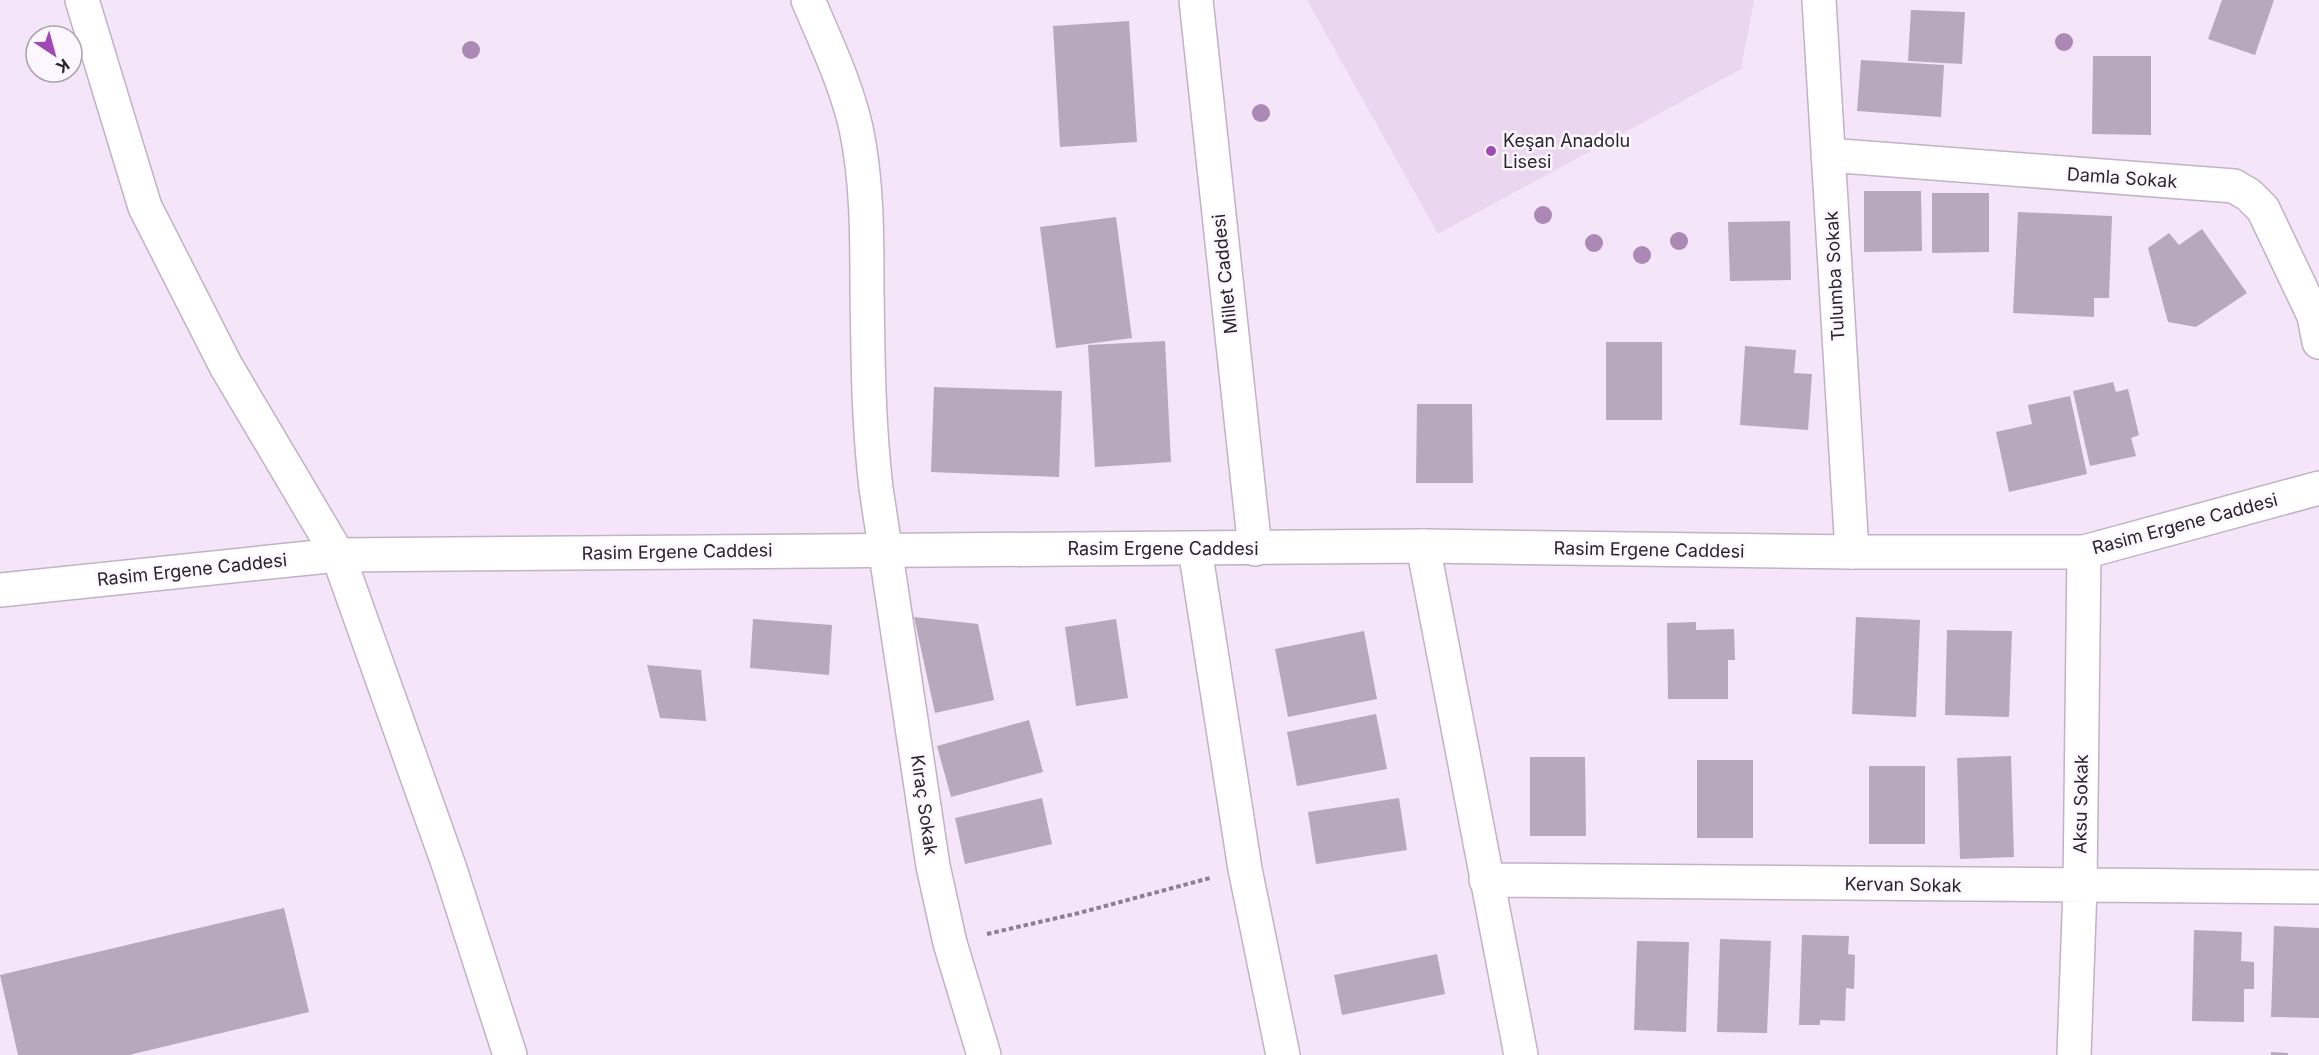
<svg xmlns="http://www.w3.org/2000/svg" width="2319" height="1055" font-family="Inter,sans-serif">
<rect width="100%" height="100%" fill="#f5e5f9"/>
<path fill="#ebd6f0" d="M 1307,0 L 1754,0 L 1741,69 L 1438,234 Z"/>
<path fill="#b7a8bb" d="M 2222,0 L 2274,0 L 2255,55 L 2208,39 Z
M 1911,10 L 1965,12 L 1962,64 L 1908,61 Z
M 1129,21 L 1137,142 L 1060,147 L 1053,26 Z
M 2093,56 L 2151,56 L 2151,135 L 2092,134 Z
M 1861,60 L 1944,65 L 1941,117 L 1857,111 Z
M 1864,191 L 1921,191 L 1922,251 L 1864,252 Z
M 1932,193 L 1989,193 L 1989,252 L 1932,253 Z
M 2018,212 L 2112,216 L 2109,298 L 2094,298 L 2094,317 L 2013,313 Z
M 1116,217 L 1132,338 L 1056,348 L 1040,227 Z
M 1790,221 L 1791,280 L 1730,281 L 1728,222 Z
M 2202,229 L 2247,293 L 2196,327 L 2168,322 L 2148,248 L 2169,233 L 2179,245 Z
M 1165,341 L 1171,462 L 1095,467 L 1088,345 Z
M 1606,342 L 1662,342 L 1662,420 L 1606,420 Z
M 1745,346 L 1796,350 L 1794,373 L 1812,374 L 1808,430 L 1740,425 Z
M 2113,382 L 2116,392 L 2128,389 L 2139,435 L 2131,438 L 2136,456 L 2090,466 L 2073,391 Z
M 934,387 L 1062,391 L 1059,477 L 931,472 Z
M 2070,396 L 2087,474 L 2009,492 L 1996,432 L 2032,424 L 2028,405 Z
M 1417,404 L 1472,404 L 1473,483 L 1416,483 Z
M 914,617 L 978,624 L 994,700 L 935,713 Z
M 1856,617 L 1920,620 L 1916,717 L 1852,714 Z
M 753,619 L 832,625 L 829,675 L 750,668 Z
M 1116,619 L 1128,698 L 1076,706 L 1065,627 Z
M 1696,622 L 1696,630 L 1734,629 L 1735,660 L 1728,660 L 1728,699 L 1668,699 L 1667,623 Z
M 1947,630 L 2012,631 L 2009,717 L 1945,715 Z
M 1364,631 L 1377,699 L 1288,717 L 1275,649 Z
M 647,665 L 701,670 L 706,721 L 660,718 Z
M 1376,714 L 1387,769 L 1297,786 L 1287,732 Z
M 1029,720 L 1043,772 L 951,797 L 937,746 Z
M 2011,756 L 2014,857 L 1960,859 L 1957,758 Z
M 1530,757 L 1585,757 L 1586,836 L 1530,836 Z
M 1697,760 L 1753,760 L 1753,838 L 1697,838 Z
M 1869,766 L 1925,766 L 1925,844 L 1869,844 Z
M 1042,798 L 1052,844 L 965,864 L 955,818 Z
M 1399,798 L 1407,850 L 1316,864 L 1308,812 Z
M 284,908 L 309,1012 L 129,1055 L 18,1055 L 0,975 Z
M 2274,926 L 2319,928 L 2319,1018 L 2271,1017 Z
M 2194,930 L 2242,932 L 2241,961 L 2254,962 L 2254,989 L 2244,989 L 2244,1022 L 2192,1021 Z
M 1802,935 L 1849,936 L 1848,954 L 1855,955 L 1854,989 L 1846,988 L 1845,1021 L 1820,1020 L 1820,1025 L 1799,1025 Z
M 1720,939 L 1771,941 L 1767,1033 L 1717,1032 Z
M 1637,941 L 1689,942 L 1686,1032 L 1634,1030 Z
M 1437,954 L 1445,994 L 1342,1015 L 1334,975 Z
M 2271,1052 L 2288,1053 L 2288,1055 L 2271,1055 Z"/>
<g fill="none" stroke-linecap="round" stroke-linejoin="round">
<g stroke="#c1b2c5" stroke-width="36">
<path id="street" d="M 82,0 L 145,207 L 226,366 L 338,555 L 449,866 L 510,1055
M 808,0 C 826,42 846,84 856,128 C 867,180 867,234 867,287 C 868,355 868,421 876,488 L 933,866 L 950,943 L 984,1055
M 1196,0 L 1255,549
M 1819,0 L 1852,552
M 1828,155 L 2234,186 L 2249,195 L 2263,209 L 2314,316 L 2319,342
M 1423,546 L 1521,1055
M 1195,549 L 1245,869 L 1283,1055
M 1486,880 L 2319,887
M 2074,1055 L 2080,887 L 2084,552"/>
</g>
<g stroke="#c1b2c5" stroke-width="36">
<path id="secondary" d="M 0,590 L 338,555 L 1423,546 L 1852,552 L 2084,552 L 2319,488"/>
</g>
<path stroke="#8b808d" stroke-width="4" stroke-dasharray="4.5 3" stroke-linecap="butt" d="M 987,934 L 1079,913 L 1210,878"/>
<use href="#street" stroke="#fff" stroke-width="33"/>
<use href="#secondary" stroke="#fff" stroke-width="33"/>
</g>
<g fill="#ac88b4">
<circle cx="2064" cy="42" r="9"/>
<circle cx="471" cy="50" r="9"/>
<circle cx="1261" cy="113" r="9"/>
<circle cx="1543" cy="215" r="9"/>
<circle cx="1679" cy="241" r="9"/>
<circle cx="1594" cy="243" r="9"/>
<circle cx="1642" cy="255" r="9"/>
</g>
<circle fill="#a048b4" stroke="#fcf6fe" stroke-width="2" cx="1491" cy="151" r="6"/>
<g text-anchor="middle" stroke-width="5" stroke-linejoin="round" paint-order="stroke">
<g font-size="18" fill="#2a242b" stroke="#fcf6fe" text-anchor="start">
<text x="1503" y="147">Keşan Anadolu<tspan x="1503" dy="21">Lisesi</tspan></text>
</g>
<g font-size="18" fill="#2a242b" stroke="#fcf6fe">
<text transform="translate(2122 178) rotate(4)" y="6">Damla Sokak</text>
<text transform="translate(1225 274) rotate(-96)" y="6">Millet Caddesi</text>
<text transform="translate(1835 276) rotate(-93)" y="6">Tulumba Sokak</text>
<text transform="translate(2185 524) rotate(-15)" y="6">Rasim Ergene Caddesi</text>
<text x="1163" y="555">Rasim Ergene Caddesi</text>
<text transform="translate(1649 550) rotate(1)" y="6">Rasim Ergene Caddesi</text>
<text transform="translate(677 552) rotate(-1)" y="6">Rasim Ergene Caddesi</text>
<text transform="translate(192 570) rotate(-6)" y="6">Rasim Ergene Caddesi</text>
<text transform="translate(2081 804) rotate(-89)" y="6">Aksu Sokak</text>
<text transform="translate(924 805) rotate(82)" y="6">Kıraç Sokak</text>
<text transform="translate(1903 885) rotate(1)" y="6">Kervan Sokak</text>
</g>
</g>
<g transform="translate(54 54) rotate(144)"><circle r="28" fill="#fcf6fe" stroke="#a8a2aa" stroke-width="1.5"/>
<path d="M0-4.5L10 22L0 15L-10 22Z" fill="#a048b4"/>
<text y="-9" font-size="16" font-weight="bold" text-anchor="middle" fill="#2a242b">K</text>
</g>
</svg>
